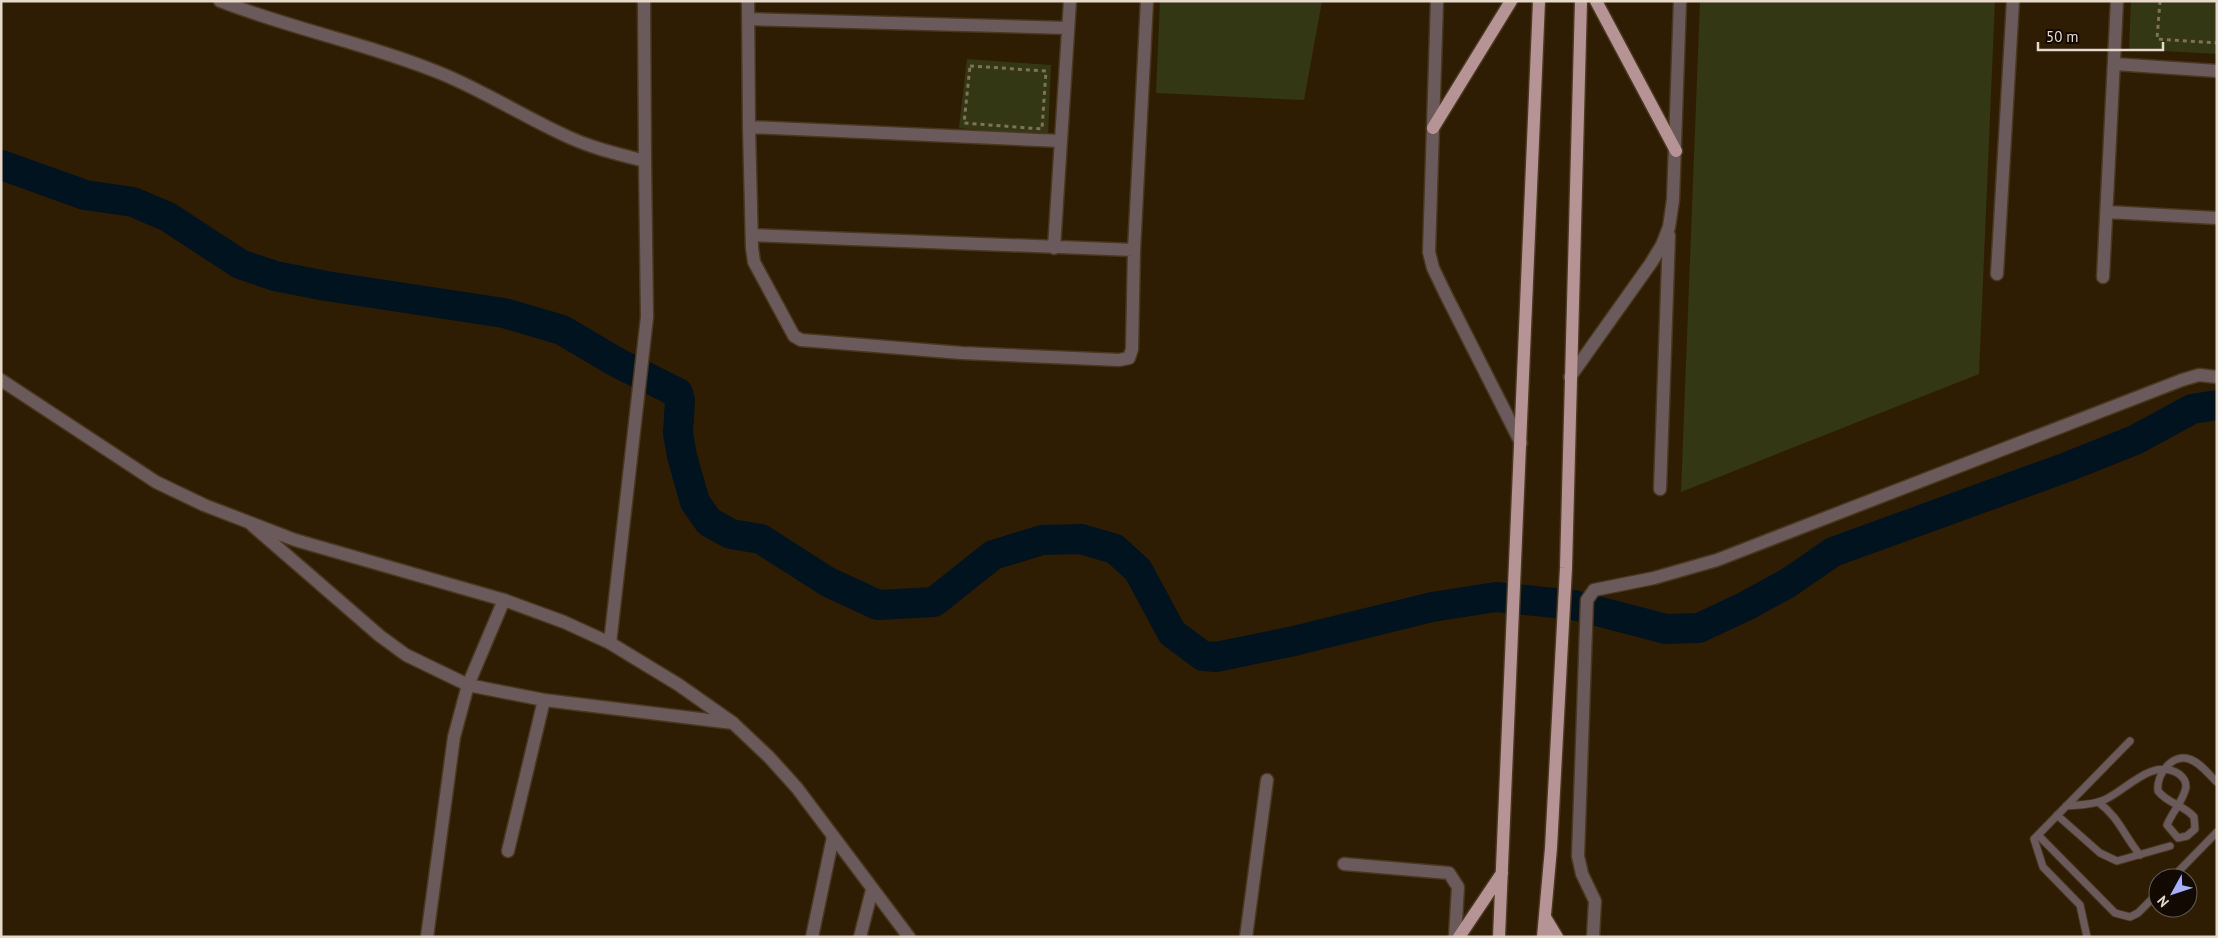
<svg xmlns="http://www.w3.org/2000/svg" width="2218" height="938" font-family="'PT Sans',sans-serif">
<rect width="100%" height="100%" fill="#2f1d03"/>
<path fill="#333714" d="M 1160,1 L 1322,1 L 1304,100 L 1156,93 Z
M 1700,1 L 1995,1 L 1979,374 L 1681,492 Z
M 2131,1 L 2217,1 L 2217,54 L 2129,49 Z
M 967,59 L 1051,65 L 1048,137 L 959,128 Z"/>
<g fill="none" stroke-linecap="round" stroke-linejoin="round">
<path stroke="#00131e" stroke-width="30" d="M 1,165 L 85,195 L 133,202 L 168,217 L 240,264 L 275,276 L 326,286 L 504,313 L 562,330 L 616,362 L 678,393 L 680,400 L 678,433 L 682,456 L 695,502 L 709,522 L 731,534 L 761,539 L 828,582 L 878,605 L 934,602 L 993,555 L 1042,540 L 1081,539 L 1115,549 L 1138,570 L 1172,633 L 1203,656 L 1216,657 L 1294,641 L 1432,607 L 1496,597 L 1574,605 L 1666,629 L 1699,628 L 1746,606 L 1788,583 L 1833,552 L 2067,467 L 2135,440 L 2192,409 L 2217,405"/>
<g stroke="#49371f" stroke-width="9">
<path id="service" d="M 2098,802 C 2119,817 2124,836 2140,855
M 2066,806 C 2078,805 2093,805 2104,800 C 2127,790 2152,757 2179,774 C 2184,778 2186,781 2186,787 C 2184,800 2172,812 2167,825 L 2178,838 L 2187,836 L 2195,829 L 2194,817 C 2184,805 2168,804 2158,791 C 2156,775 2172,753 2189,759 C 2200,762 2209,775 2217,782
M 2057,815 L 2100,853 L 2117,861 L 2170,846
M 2038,835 L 2115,913 L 2130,917 L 2138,913 L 2158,893
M 2172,878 L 2217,832
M 2087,937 L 2080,905 L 2043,867 L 2034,839 L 2130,741"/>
</g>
<g stroke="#49371f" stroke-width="15">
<path id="minor" d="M 220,1 C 292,29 369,44 440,73 C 482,90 521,115 562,134 C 588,147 617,154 645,161 L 647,317 L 610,643
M 644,1 L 645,161
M 748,1 L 749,127 L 1061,141
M 1437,1 L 1429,252 L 1433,268 L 1446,295 L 1521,443
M 748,19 L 1068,28
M 2114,64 L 2217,71
M 749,127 L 752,248 L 754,262 L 794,336 L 801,340 L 962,353 L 1119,360 L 1129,358 L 1132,349 L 1134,250 L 1147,1
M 2107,212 L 2217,218
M 752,235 L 1134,250
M 1054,248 L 1070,1
M 1997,274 L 2013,1
M 2103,277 L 2117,1
M 1570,377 L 1651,263 L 1662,245 L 1669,227 L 1673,200 L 1680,1
M 1660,489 L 1669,235
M 252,525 L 380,636 L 406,655 L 468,685 L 544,700 L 733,723
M 508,851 L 544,700
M 1344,864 L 1449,873 L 1458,887 L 1455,937
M 427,937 L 454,737 L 468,685 L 504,600
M 812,937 L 833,837
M 860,937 L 872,890
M 1246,937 L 1267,780
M 1593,937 L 1595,901 L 1582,874 L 1578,856 L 1587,600 L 1594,590 L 1654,578 L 1717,560 L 2182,380 L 2199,375 L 2217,377"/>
</g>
<g stroke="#49371f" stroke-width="15">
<path id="tertiary" d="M 1,380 L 156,482 L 204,505 L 295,540 L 504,600 L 564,622 L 610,643 L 679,685 L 733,723 L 769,757 L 797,788 L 909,937"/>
</g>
<g stroke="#49371f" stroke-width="15">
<path id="primary" d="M 1596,1 L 1676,151
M 1433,128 L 1511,1
M 1545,917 L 1557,937
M 1459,937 L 1502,873
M 1499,937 L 1539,1
M 1543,937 L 1551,848 L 1566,568 L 1581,1"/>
</g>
<path stroke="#81715c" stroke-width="3" stroke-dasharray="4 4" stroke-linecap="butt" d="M 2160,1 L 2157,39 L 2217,43
M 970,66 L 1046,71 L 1042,129 L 964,123 Z"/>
<use href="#service" stroke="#6b5a5b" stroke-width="7"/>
<use href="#minor" stroke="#6b5a5b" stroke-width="12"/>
<use href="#tertiary" stroke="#6b5a5b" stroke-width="12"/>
<use href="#primary" stroke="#b69495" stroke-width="12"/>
</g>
<rect width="2218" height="938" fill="none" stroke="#e7dacb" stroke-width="5"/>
<g transform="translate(2173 893) rotate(230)"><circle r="24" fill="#110902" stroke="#675d52"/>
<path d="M0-4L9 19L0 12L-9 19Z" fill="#a8b0fc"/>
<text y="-8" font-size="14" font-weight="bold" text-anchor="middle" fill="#e7dacb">N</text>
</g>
<path d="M2038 42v8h125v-8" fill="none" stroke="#e7dacb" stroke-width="2.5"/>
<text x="2046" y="42" font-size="15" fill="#e7dacb" stroke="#110902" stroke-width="4" paint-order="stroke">50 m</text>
</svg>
